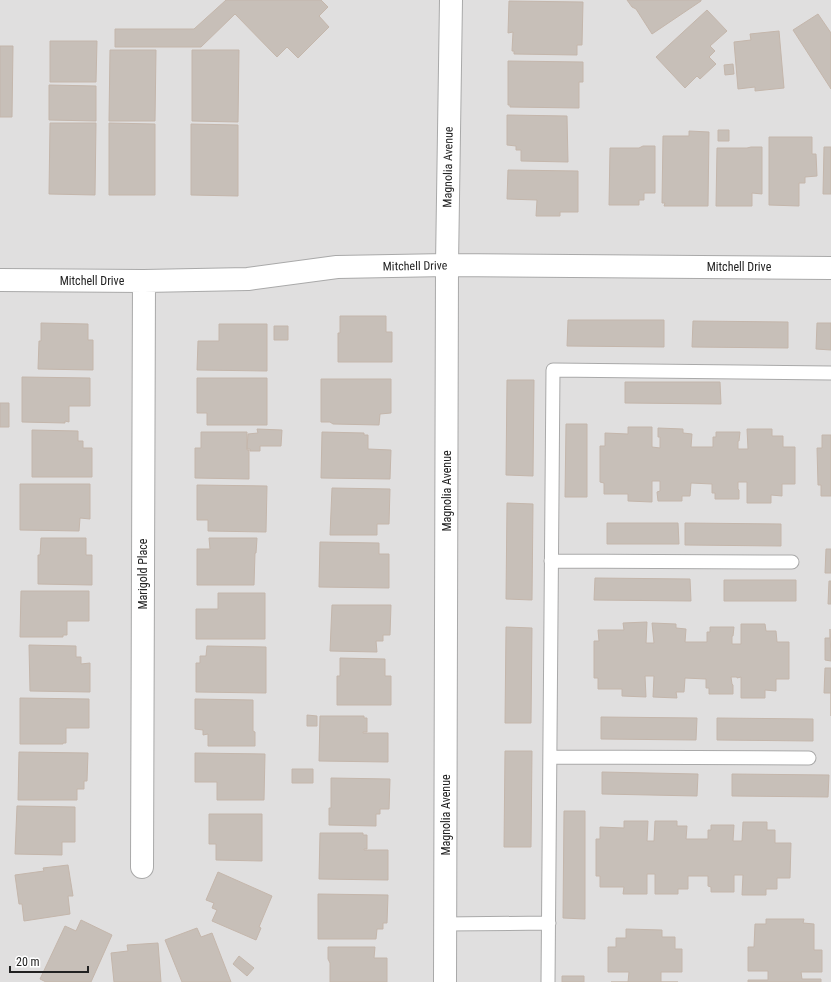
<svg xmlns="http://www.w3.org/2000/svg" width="831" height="982" font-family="'Roboto Condensed',sans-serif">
<rect width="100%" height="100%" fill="#f2efe9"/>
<path fill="#e0dfdf" d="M 0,0 L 831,0 L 831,982 L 0,982 Z"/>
<path fill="#c7bfb8" stroke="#c4b6ab" d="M 226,0 L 321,0 L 328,7 L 319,16 L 329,27 L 298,58 L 287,47 L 277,57 L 235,14 L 201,47 L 115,47 L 115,29 L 194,29 Z
M 627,0 L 701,0 L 701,1 L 652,34 L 636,9 L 632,7 Z
M 509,1 L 583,2 L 582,45 L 577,45 L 577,55 L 514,54 L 514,51 L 512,51 L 513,32 L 508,33 Z
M 707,10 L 727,31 L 710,46 L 715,51 L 709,57 L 716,64 L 700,79 L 697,76 L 685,88 L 656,57 Z
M 818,14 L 831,33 L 831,89 L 793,30 Z
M 779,31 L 784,88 L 755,91 L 755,87 L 738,89 L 734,42 L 751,40 L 750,34 Z
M 50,41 L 97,41 L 96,82 L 50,82 Z
M 0,46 L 13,46 L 12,117 L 0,117 Z
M 110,50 L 156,50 L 155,121 L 109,121 Z
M 192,50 L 239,50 L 238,122 L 192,121 Z
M 508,61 L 583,62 L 583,82 L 579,82 L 579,108 L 510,107 L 510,105 L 508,105 Z
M 733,64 L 734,74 L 725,75 L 724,65 Z
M 49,85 L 96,86 L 96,121 L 49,120 Z
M 507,115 L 567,116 L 568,162 L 521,161 L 521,150 L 516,150 L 516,146 L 507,145 Z
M 50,123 L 96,123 L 95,195 L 49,194 Z
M 109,123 L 155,124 L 155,195 L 109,195 Z
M 191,124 L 238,125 L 238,196 L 191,195 Z
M 718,130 L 729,130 L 729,141 L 718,141 Z
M 689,131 L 709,132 L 708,206 L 664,206 L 665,203 L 662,203 L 663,136 L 689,136 Z
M 769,137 L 812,137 L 812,154 L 816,154 L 817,176 L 805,177 L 805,183 L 799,183 L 799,206 L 769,205 Z
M 643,146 L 655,146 L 655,193 L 644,193 L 644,200 L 639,200 L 639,205 L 609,205 L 610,148 L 639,148 Z
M 751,147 L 762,147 L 762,194 L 752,193 L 752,206 L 716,206 L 717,148 L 747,148 Z
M 824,147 L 831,147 L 831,194 L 823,194 Z
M 508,170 L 578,171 L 578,212 L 560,212 L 560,216 L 536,216 L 537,200 L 507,199 Z
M 340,316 L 386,316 L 386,332 L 392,332 L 392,362 L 338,362 L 338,333 L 340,333 Z
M 568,320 L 664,320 L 664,347 L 567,346 Z
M 693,321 L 788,322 L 788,348 L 692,347 Z
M 41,323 L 88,324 L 88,340 L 93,340 L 93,370 L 38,369 L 39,341 L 41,341 Z
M 817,323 L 831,323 L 831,350 L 816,349 Z
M 219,324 L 267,324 L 267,371 L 197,370 L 198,341 L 219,341 Z
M 274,326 L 288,326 L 288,340 L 274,340 Z
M 22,377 L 90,378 L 90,406 L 69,406 L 69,422 L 65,421 L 65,423 L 22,422 Z
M 197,378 L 267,378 L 267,425 L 207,425 L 207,413 L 197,413 Z
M 321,379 L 391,379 L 391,413 L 380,414 L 379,425 L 333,424 L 330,422 L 321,422 Z
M 507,380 L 534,380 L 533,476 L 506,475 Z
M 625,382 L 720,382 L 721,404 L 625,403 Z
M 0,403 L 9,403 L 9,427 L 0,427 Z
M 566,424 L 587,424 L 587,497 L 565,497 Z
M 628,427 L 652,427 L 652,447 L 660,448 L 660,437 L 658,437 L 658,428 L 683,429 L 683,433 L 692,434 L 691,447 L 713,447 L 713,437 L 716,437 L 716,432 L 740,432 L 739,441 L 738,441 L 738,449 L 748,449 L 747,429 L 772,429 L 772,436 L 783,436 L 783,447 L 795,447 L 795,484 L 782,484 L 782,496 L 771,495 L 771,503 L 747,503 L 747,482 L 738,482 L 738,489 L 739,490 L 739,499 L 715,499 L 715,493 L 712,493 L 712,484 L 691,483 L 690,496 L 682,496 L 682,501 L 658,501 L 657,492 L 660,491 L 660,481 L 652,481 L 652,502 L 628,501 L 628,494 L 604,494 L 604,483 L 600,482 L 600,446 L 605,446 L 605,433 L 628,434 Z
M 257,429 L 282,430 L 281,446 L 260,446 L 260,451 L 250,451 L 250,449 L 247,449 L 248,434 L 258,433 Z
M 32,430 L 78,431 L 78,441 L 83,441 L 83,448 L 92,448 L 92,477 L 32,477 Z
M 201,432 L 247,432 L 247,450 L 249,450 L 249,479 L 195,478 L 195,448 L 201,448 Z
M 322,432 L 364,433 L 364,435 L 368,435 L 368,449 L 391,450 L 390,479 L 321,478 Z
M 822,435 L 831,435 L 831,496 L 821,496 L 821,485 L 818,485 L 817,448 L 822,448 Z
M 20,484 L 90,484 L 90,519 L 80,518 L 79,531 L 20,530 Z
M 197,485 L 267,486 L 266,532 L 208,531 L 208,520 L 197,520 Z
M 332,488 L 390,489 L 389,524 L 377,524 L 377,535 L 330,535 Z
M 507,503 L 533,504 L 532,600 L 506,599 Z
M 607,523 L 678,523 L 679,544 L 607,544 Z
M 685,523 L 781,524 L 781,546 L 685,545 Z
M 41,538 L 86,538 L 86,555 L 92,555 L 92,585 L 38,584 L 38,555 L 40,555 Z
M 209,538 L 257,538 L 256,553 L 255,553 L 254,585 L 197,585 L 197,549 L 210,549 Z
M 320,542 L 379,543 L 379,554 L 389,554 L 389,588 L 319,587 Z
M 826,549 L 831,549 L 831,573 L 825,573 Z
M 595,578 L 690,579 L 691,601 L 594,600 Z
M 724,580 L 796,580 L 796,601 L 724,601 Z
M 829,581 L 831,581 L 831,604 L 828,604 Z
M 21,591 L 89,591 L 89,621 L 67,621 L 67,635 L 63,635 L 63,637 L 20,637 Z
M 218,593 L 265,593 L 265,639 L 196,639 L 196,609 L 218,609 Z
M 332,605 L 391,605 L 390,635 L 383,635 L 383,641 L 376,641 L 377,652 L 330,651 Z
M 647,622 L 646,643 L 654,643 L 652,623 L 676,624 L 676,628 L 686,629 L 685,642 L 707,642 L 707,632 L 710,632 L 710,627 L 734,627 L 733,636 L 732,636 L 732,644 L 741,644 L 741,624 L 765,624 L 766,631 L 776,631 L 777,642 L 789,642 L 789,679 L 776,679 L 776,691 L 765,690 L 765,698 L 741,698 L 741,677 L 737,678 L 737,677 L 731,677 L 732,684 L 733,685 L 733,694 L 709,694 L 709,688 L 706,688 L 706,679 L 685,678 L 684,692 L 676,692 L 677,698 L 653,697 L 654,676 L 645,676 L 646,697 L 622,696 L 622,689 L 598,689 L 598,678 L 594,678 L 594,641 L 599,641 L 598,630 L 624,630 L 623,623 Z
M 506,627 L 532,628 L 531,723 L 505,723 Z
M 830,629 L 831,661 L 825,660 L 825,638 L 830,638 Z
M 29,645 L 76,646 L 76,657 L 81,657 L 81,664 L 90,663 L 90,692 L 30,691 Z
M 207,646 L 266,647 L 266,693 L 196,692 L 196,663 L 200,663 L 200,656 L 206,656 Z
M 340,658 L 385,659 L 385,676 L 391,676 L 391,705 L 337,705 L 337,676 L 340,676 Z
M 825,668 L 831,668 L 831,716 L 831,693 L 824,693 Z
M 20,698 L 89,699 L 89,728 L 66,728 L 66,743 L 63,743 L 63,744 L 20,744 Z
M 195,699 L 253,700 L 253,731 L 255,732 L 255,746 L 208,746 L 208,734 L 203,735 L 203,730 L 195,729 Z
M 307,715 L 317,716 L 317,726 L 307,726 Z
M 320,716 L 364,716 L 364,718 L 367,718 L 367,732 L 363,732 L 363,733 L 388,733 L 388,762 L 319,761 Z
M 601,717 L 697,718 L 696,740 L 601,739 Z
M 717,718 L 813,719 L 813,741 L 717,740 Z
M 505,751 L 532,751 L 531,847 L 504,847 Z
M 19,752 L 88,753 L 87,781 L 84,781 L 84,789 L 77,789 L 77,800 L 18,800 Z
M 195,753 L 265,754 L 264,800 L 217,800 L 217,782 L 195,782 Z
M 292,769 L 313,769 L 313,783 L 292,783 Z
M 602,772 L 698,774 L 697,796 L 602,794 Z
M 732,774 L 829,775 L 828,797 L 732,796 Z
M 331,778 L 390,779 L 389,809 L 380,809 L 380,814 L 376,814 L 376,826 L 329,825 L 329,808 L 331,808 Z
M 17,806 L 75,807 L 75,842 L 62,842 L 62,855 L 15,854 Z
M 564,811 L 585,811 L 585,919 L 563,918 Z
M 209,814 L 262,814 L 262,861 L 216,860 L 216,844 L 209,844 Z
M 624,821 L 648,821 L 647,841 L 654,841 L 655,821 L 677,821 L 677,826 L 687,826 L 686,839 L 708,839 L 708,830 L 711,830 L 711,825 L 734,825 L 733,841 L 742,841 L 743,822 L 767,822 L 767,830 L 775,830 L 775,843 L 791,843 L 790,878 L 777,878 L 777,889 L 766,889 L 766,895 L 742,895 L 743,875 L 734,875 L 734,892 L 711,892 L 711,887 L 708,886 L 708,876 L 688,876 L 688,889 L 678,889 L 678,894 L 655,894 L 655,874 L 647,874 L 647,894 L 623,894 L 624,887 L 600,887 L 600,876 L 596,876 L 596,839 L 600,839 L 600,827 L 624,828 Z
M 320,833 L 363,833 L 363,835 L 367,835 L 367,849 L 364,849 L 364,850 L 388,850 L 388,880 L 319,879 Z
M 68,865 L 73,896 L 68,896 L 70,914 L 24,921 L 22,904 L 19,904 L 15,875 L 44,871 L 43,868 Z
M 218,872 L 272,896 L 259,927 L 261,928 L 256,940 L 212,921 L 217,910 L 212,908 L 214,903 L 206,900 Z
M 318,894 L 388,895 L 387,923 L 383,923 L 383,929 L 377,929 L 376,939 L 318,939 Z
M 766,919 L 804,919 L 803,923 L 814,924 L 814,950 L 822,950 L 822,972 L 801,972 L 802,979 L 821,979 L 821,982 L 748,982 L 748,980 L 768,980 L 768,971 L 748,971 L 748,947 L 754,947 L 755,924 L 766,924 Z
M 81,920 L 112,935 L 91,982 L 46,982 L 40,979 L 65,926 L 76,931 Z
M 197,928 L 201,937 L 212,933 L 231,982 L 182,982 L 165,940 Z
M 626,929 L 662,930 L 662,937 L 675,937 L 675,949 L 682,949 L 682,972 L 661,972 L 661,982 L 678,982 L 611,982 L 628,982 L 629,972 L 608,972 L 608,947 L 616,947 L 616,938 L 626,938 Z
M 158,943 L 161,982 L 114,982 L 111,953 L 128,951 L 127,945 Z
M 328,947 L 375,947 L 374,958 L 387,958 L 387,982 L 330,982 L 330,963 L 328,959 Z
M 239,956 L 254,968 L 247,976 L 233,964 Z
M 562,976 L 584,976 L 584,982 L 562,982 Z"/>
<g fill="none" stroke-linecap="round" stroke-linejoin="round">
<g stroke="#a9a9a9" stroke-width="15">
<path id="lane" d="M 551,561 L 792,562
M 550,757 L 809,758
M 445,924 L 549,923
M 548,982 L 553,370 L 831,373"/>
</g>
<g stroke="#a9a9a9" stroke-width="24">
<path id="street" d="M 0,280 L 144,281 L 248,279 L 337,267 L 447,265 L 831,268
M 142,867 L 144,281
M 445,982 L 447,265 L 451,0"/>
</g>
<use href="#lane" stroke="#fff" stroke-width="13"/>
<use href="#street" stroke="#fff" stroke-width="22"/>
</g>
<g text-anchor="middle" stroke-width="3.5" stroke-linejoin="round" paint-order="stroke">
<g font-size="12" fill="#222" stroke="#fff">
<text transform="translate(448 167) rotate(-89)" y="4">Magnolia Avenue</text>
<text transform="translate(415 266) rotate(-1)" y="4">Mitchell Drive</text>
<text x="739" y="271">Mitchell Drive</text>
<text x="92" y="285">Mitchell Drive</text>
<text transform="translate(447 491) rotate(-90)" y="4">Magnolia Avenue</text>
<text transform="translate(143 574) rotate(-90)" y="4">Marigold Place</text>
<text transform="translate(446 815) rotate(-90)" y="4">Magnolia Avenue</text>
</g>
</g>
<path d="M10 966v6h78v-6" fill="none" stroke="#222222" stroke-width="2"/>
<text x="16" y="966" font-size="12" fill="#222222" stroke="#ffffff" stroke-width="3" paint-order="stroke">20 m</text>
</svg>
